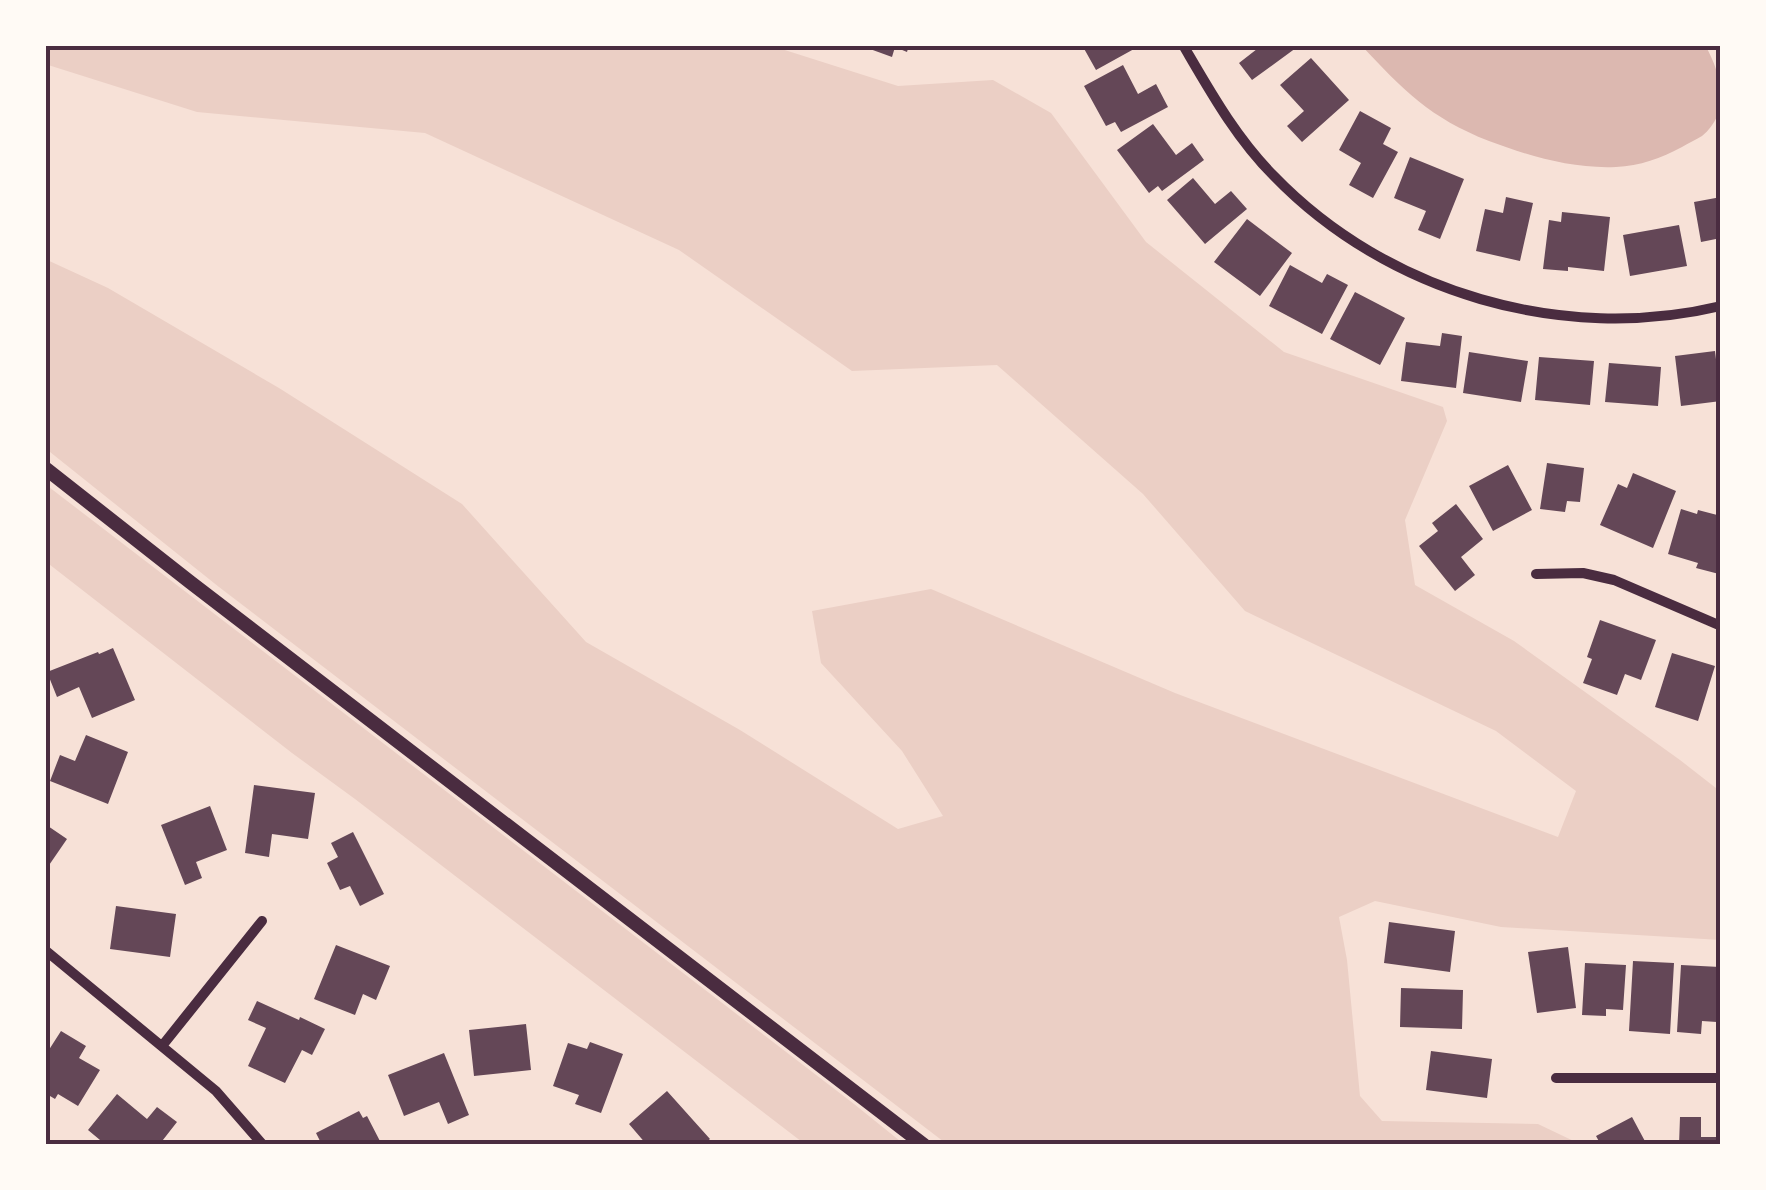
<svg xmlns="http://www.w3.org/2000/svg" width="1766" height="1190" font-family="'Zilla Slab',serif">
<rect width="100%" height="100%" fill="#f7e1d7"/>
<path fill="#ebcfc5" d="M 45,45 L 769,45 L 898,86 L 993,80 L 1051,113 L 1146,242 L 1284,352 L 1443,407 L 1447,421 L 1405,520 L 1415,585 L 1514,641 L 1680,760 L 1721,792 L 1721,940 L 1501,927 L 1375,901 L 1339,917 L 1347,960 L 1360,1096 L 1382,1121 L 1538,1124 L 1582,1145 L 948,1145 L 219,587 L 45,448 L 45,259 L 108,288 L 279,388 L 462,504 L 586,642 L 740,730 L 898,829 L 943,816 L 902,751 L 821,663 L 812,611 L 931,589 L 1175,693 L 1558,837 L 1576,791 L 1496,731 L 1245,611 L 1143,494 L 997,365 L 852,371 L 679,250 L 425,133 L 197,112 L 45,64 Z
M 45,484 L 854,1104 L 905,1145 L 806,1145 L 355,799 L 292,753 L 45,561 Z"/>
<path fill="#dcb8b0" d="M 1361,45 L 1705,45 C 1721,73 1732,112 1702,136 C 1696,140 1688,143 1682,147 C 1661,158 1640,166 1616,167 C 1572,169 1529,156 1489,141 C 1430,118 1403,90 1361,45 Z"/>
<path fill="#644757" d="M 871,45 L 909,45 L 907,52 L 895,47 L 892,57 L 870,49 Z
M 1082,45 L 1132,45 L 1134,49 L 1096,70 Z
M 1254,45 L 1300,45 L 1252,80 L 1239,63 L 1257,49 Z
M 1311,58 L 1349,100 L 1302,142 L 1287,126 L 1304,111 L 1280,85 Z
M 1123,65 L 1138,94 L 1156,84 L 1168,107 L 1121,132 L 1115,122 L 1106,126 L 1084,86 Z
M 1360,111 L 1391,128 L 1383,144 L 1398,152 L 1373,198 L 1349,185 L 1361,163 L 1339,150 Z
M 1153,124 L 1176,155 L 1192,143 L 1204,160 L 1162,191 L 1158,186 L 1149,193 L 1117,150 Z
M 1410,157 L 1464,179 L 1440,239 L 1418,230 L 1426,211 L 1394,198 Z
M 1193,178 L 1215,204 L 1231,191 L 1247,209 L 1205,244 L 1167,200 Z
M 1506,197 L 1533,203 L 1520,261 L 1476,251 L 1485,209 L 1503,213 Z
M 1721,197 L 1721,238 L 1701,242 L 1694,202 Z
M 1562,212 L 1610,217 L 1604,271 L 1568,267 L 1568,271 L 1543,269 L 1549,220 L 1561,222 Z
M 1247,219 L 1292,253 L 1260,296 L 1214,262 Z
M 1679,225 L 1687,266 L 1630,276 L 1623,235 Z
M 1290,265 L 1322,283 L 1327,274 L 1348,285 L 1322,334 L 1269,306 Z
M 1355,292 L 1405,318 L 1380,365 L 1330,339 Z
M 1442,333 L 1462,336 L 1456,388 L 1401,381 L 1406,342 L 1440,346 Z
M 1715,351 L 1721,401 L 1681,406 L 1675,356 Z
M 1469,352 L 1528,361 L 1521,402 L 1463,393 Z
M 1539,357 L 1594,361 L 1590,405 L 1535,400 Z
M 1609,363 L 1661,367 L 1658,406 L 1605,402 Z
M 1547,463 L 1584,468 L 1580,502 L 1567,501 L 1565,512 L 1540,509 Z
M 1508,465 L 1532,510 L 1493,531 L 1469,486 Z
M 1633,473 L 1676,491 L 1653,548 L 1600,525 L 1618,484 L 1627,488 Z
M 1456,504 L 1483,539 L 1461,557 L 1475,575 L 1455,591 L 1419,546 L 1438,531 L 1432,523 Z
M 1681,509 L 1697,514 L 1698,510 L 1721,516 L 1721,566 L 1719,574 L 1696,568 L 1698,563 L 1668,554 Z
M 1600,620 L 1656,640 L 1641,680 L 1625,674 L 1617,695 L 1583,683 L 1592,659 L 1587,657 Z
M 113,648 L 135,700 L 92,718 L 79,687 L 57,697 L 47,672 L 98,652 L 99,654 Z
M 1672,653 L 1715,666 L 1698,721 L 1655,707 Z
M 86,735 L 128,752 L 108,804 L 50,781 L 60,755 L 75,761 Z
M 254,785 L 315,793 L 308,839 L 272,834 L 269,857 L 245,853 Z
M 210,806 L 227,850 L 196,862 L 202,878 L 185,885 L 161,825 Z
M 45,824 L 67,839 L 45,871 Z
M 353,832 L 384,894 L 360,906 L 350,886 L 340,890 L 327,863 L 338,857 L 331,843 Z
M 116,906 L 176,914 L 170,957 L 110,949 Z
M 1389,922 L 1455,931 L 1450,972 L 1384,963 Z
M 336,945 L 390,966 L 376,1000 L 363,994 L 355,1015 L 314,999 Z
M 1568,947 L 1576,1008 L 1537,1013 L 1528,952 Z
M 1633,961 L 1674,963 L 1670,1034 L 1629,1031 Z
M 1585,963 L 1626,965 L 1623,1010 L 1606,1009 L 1606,1016 L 1582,1015 Z
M 1681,965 L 1720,967 L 1717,1022 L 1702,1021 L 1701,1034 L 1677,1032 Z
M 1401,988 L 1463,990 L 1462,1029 L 1400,1027 Z
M 257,1001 L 299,1020 L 300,1017 L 325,1029 L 312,1055 L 302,1050 L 285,1083 L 248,1066 L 266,1028 L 248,1020 Z
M 526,1024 L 531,1070 L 474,1076 L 469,1030 Z
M 61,1031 L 86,1046 L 79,1058 L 100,1070 L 78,1106 L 58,1094 L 55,1099 L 45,1093 L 45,1056 Z
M 590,1042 L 623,1054 L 601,1113 L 575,1104 L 579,1095 L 553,1086 L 568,1043 L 587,1049 Z
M 1431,1051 L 1492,1059 L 1487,1098 L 1426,1090 Z
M 444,1053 L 469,1115 L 448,1124 L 439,1102 L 404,1116 L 388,1075 Z
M 667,1091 L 710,1139 L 703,1145 L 647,1145 L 629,1124 Z
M 117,1094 L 147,1119 L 157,1107 L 177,1122 L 159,1145 L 106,1145 L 88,1130 Z
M 359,1111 L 363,1118 L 367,1116 L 382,1145 L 322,1145 L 316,1133 Z
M 1632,1117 L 1647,1145 L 1601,1145 L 1596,1136 Z
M 1680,1117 L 1701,1117 L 1701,1137 L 1719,1137 L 1719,1145 L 1679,1145 Z"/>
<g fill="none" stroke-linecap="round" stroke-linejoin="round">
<path stroke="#4a2c40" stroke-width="10" d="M 1183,45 C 1210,91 1236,138 1274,176 C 1387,293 1563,344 1721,306
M 1536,574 L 1583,573 L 1614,580 L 1721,626
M 45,950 L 216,1091 L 263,1145
M 162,1046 L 262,921
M 1556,1078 L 1721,1078"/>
<path stroke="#4a2c40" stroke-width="14" d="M 45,468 L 190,582 L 924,1145"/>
</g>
<rect width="1766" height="1190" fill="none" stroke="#fffaf5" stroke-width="95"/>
<rect x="48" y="48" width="1670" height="1094" fill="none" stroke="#4a2c40" stroke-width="4"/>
</svg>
